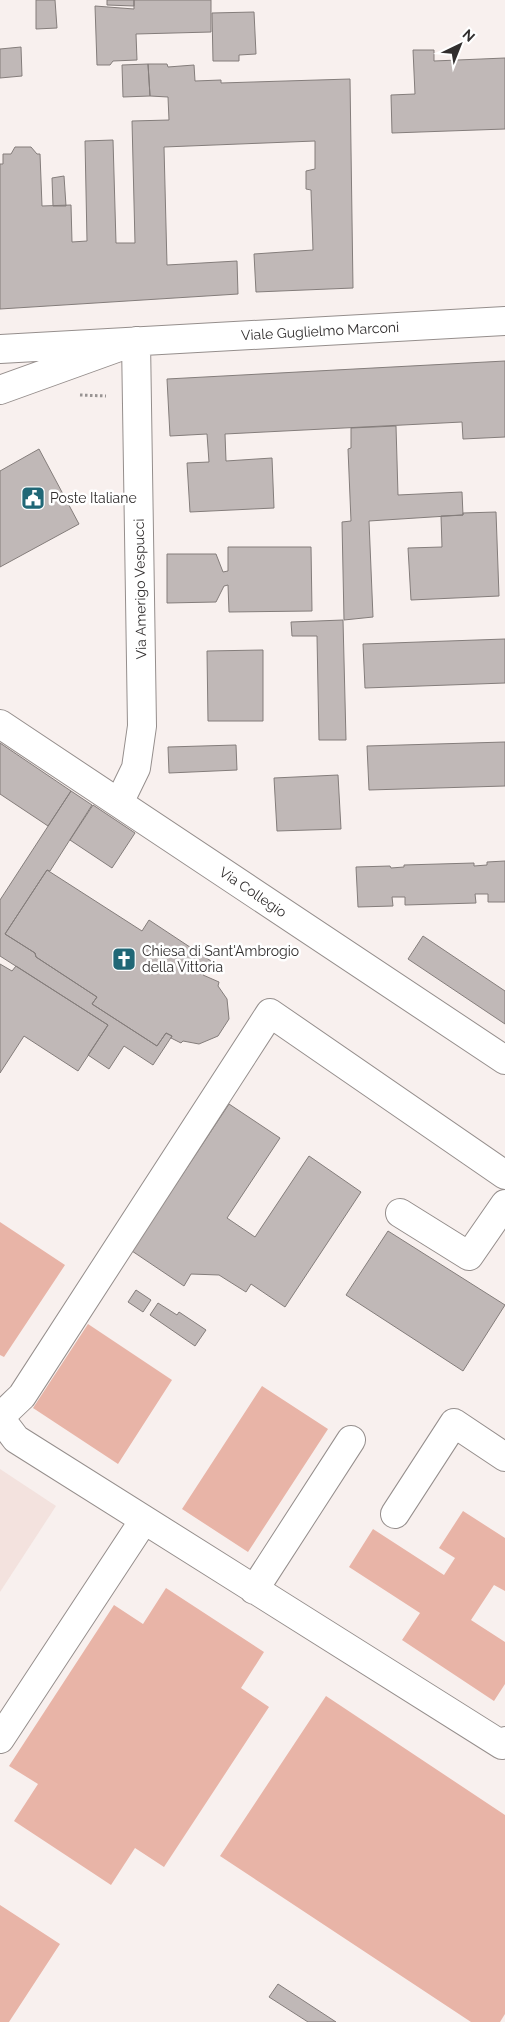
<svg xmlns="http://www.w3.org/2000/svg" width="505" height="2022" font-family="Raleway,sans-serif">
<rect width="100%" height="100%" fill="#f8f0ee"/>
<path fill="#f3e2de" d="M 0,1469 L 56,1506 L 0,1592 Z"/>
<path fill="#e8b4a7" d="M 0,1222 L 65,1265 L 4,1357 L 0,1355 Z
M 88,1324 L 172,1380 L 118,1464 L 33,1408 Z
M 262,1386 L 328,1429 L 248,1552 L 182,1509 Z
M 463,1511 L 505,1538 L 505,1591 L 494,1585 L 471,1620 L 505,1642 L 505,1684 L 494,1701 L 402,1640 L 420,1613 L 349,1567 L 373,1529 L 444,1575 L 455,1558 L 439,1548 Z
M 166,1588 L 264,1652 L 241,1688 L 269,1707 L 164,1867 L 135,1848 L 111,1885 L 14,1821 L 38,1784 L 9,1766 L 114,1605 L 143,1624 Z
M 326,1696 L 505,1815 L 505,2014 L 500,2022 L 471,2022 L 220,1856 Z
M 0,1905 L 60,1944 L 9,2022 L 0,2022 Z"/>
<path fill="#c0b8b7" stroke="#847d7b" d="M 36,0 L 55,0 L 57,28 L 36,29 Z
M 107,0 L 134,0 L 134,6 L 107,5 Z
M 134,0 L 211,0 L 211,32 L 136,34 L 137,60 L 113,61 L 110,65 L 97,65 L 95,6 L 134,9 Z
M 254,12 L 256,54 L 239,55 L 239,61 L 213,61 L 212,13 Z
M 21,47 L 22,76 L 0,78 L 0,49 Z
M 413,50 L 434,50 L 434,61 L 505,58 L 505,129 L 392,133 L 391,95 L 415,94 Z
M 148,64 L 150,96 L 123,97 L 122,65 Z
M 148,64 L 167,64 L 168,67 L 194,65 L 195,81 L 221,80 L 221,83 L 350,79 L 353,288 L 256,292 L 254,254 L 313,250 L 311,190 L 306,189 L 306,171 L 315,169 L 315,141 L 164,147 L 167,265 L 237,261 L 238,294 L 0,309 L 0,164 L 3,164 L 3,154 L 11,154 L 15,147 L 31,147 L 37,154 L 40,154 L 42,206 L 71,205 L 72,242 L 87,241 L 85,141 L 113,140 L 116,243 L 135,243 L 132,121 L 169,120 L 168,97 L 150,96 Z
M 64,176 L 66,206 L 53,206 L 52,178 Z
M 505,361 L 505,437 L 463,439 L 462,422 L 225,434 L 226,461 L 272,458 L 274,508 L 190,512 L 187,463 L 209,462 L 207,434 L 170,436 L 167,379 Z
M 396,426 L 398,495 L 462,492 L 463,515 L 369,521 L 373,617 L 344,620 L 342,522 L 351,521 L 348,449 L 351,448 L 351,428 Z
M 39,449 L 79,524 L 0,567 L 0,471 Z
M 496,512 L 499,596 L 411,600 L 408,548 L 442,547 L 441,516 L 463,515 L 463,513 Z
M 228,547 L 311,547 L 312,611 L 229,612 L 228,585 L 224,586 L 216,602 L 167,603 L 167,554 L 216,554 L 223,572 L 228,571 Z
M 343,620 L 346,740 L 319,740 L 317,636 L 292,636 L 291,622 Z
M 505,639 L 505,683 L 365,688 L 363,644 Z
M 263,650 L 263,721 L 208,721 L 207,651 Z
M 505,742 L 505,786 L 369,790 L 367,746 Z
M 0,743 L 71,791 L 48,826 L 0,794 Z
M 236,745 L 237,770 L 169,773 L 168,747 Z
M 338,775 L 341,829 L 277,831 L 274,778 Z
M 71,791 L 92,805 L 50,871 L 47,870 L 5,934 L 35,953 L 36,957 L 97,997 L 92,1004 L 157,1046 L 166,1033 L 172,1036 L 153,1065 L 124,1046 L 109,1069 L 88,1055 L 108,1025 L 0,956 L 0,900 Z
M 93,805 L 135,833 L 112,868 L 70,840 Z
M 505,861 L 505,902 L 488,902 L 488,894 L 475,894 L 476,903 L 405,905 L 405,897 L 392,897 L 393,906 L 358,907 L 356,867 L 390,866 L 391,868 L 404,867 L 404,865 L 474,863 L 474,866 L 487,865 L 487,862 Z
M 47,870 L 142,931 L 149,920 L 211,961 L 203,975 L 219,982 L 218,986 L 227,999 L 229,1019 L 218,1036 L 199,1044 L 183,1041 L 181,1043 L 171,1038 L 172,1036 L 166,1033 L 157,1046 L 92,1004 L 97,997 L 36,957 L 35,953 L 5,934 Z
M 423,936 L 505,991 L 505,1024 L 408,959 Z
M 0,964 L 12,971 L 16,966 L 108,1025 L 78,1071 L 24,1036 L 0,1073 Z
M 229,1104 L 280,1138 L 227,1218 L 255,1237 L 309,1156 L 361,1192 L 285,1307 L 251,1284 L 246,1292 L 219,1275 L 191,1274 L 184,1286 L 132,1251 Z
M 388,1231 L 505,1305 L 463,1371 L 346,1295 Z
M 136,1290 L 151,1300 L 143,1312 L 128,1302 Z
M 158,1303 L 177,1315 L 179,1312 L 206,1330 L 195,1346 L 150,1315 Z
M 278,1984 L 336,2022 L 308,2022 L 269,1997 Z"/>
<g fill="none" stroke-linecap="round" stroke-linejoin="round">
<g stroke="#958e8c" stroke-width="30">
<path id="minor" d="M 0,349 L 505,321
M 0,390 L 136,341 L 142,726 L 136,768 L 119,803
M 0,724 L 505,1060
M 400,1213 L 469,1256 L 505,1204
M 0,1417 L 22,1396 L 270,1013 L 505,1175
M 0,1418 L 16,1439 L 502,1745 L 505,1741
M 395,1514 L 454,1423 L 505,1457
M 254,1590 L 351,1440
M 0,1739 L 144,1520"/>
</g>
<path stroke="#989392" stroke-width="3" stroke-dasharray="2.5 2.5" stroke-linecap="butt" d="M 80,395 L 106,396"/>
<use href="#minor" stroke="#fff" stroke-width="28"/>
</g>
<defs>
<g id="civic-square" transform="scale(1.25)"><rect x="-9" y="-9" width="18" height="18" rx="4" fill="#206776" stroke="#fff"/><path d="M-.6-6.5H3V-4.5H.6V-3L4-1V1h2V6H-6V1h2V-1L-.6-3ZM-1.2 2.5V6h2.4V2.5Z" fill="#fff"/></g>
<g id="church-square" transform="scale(1.25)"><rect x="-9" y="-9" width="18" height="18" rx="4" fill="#206776" stroke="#fff"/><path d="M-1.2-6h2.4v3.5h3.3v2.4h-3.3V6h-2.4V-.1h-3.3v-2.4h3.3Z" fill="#fff"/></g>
</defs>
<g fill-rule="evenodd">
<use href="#civic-square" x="33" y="498"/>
<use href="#church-square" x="124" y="959"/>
</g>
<g text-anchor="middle" stroke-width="5" stroke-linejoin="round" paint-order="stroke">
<g font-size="14" fill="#312e2e" stroke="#fff">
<text transform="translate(320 331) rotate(-3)" y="5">Viale Guglielmo Marconi</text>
<text transform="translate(140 589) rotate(-91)" y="5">Via Amerigo Vespucci</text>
<text transform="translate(253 892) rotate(34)" y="5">Via Collegio</text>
</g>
<g font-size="14" fill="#312e2e" stroke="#fff" text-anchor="start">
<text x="50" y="503">Poste Italiane</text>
<text x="142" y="956">Chiesa di Sant'Ambrogio<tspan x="142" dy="16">della Vittoria</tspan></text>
</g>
</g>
<g transform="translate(460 45) rotate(43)" stroke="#ffffff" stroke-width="4" paint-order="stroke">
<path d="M0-4L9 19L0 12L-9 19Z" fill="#312e2e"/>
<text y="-8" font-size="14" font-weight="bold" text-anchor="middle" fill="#312e2e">N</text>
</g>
</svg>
